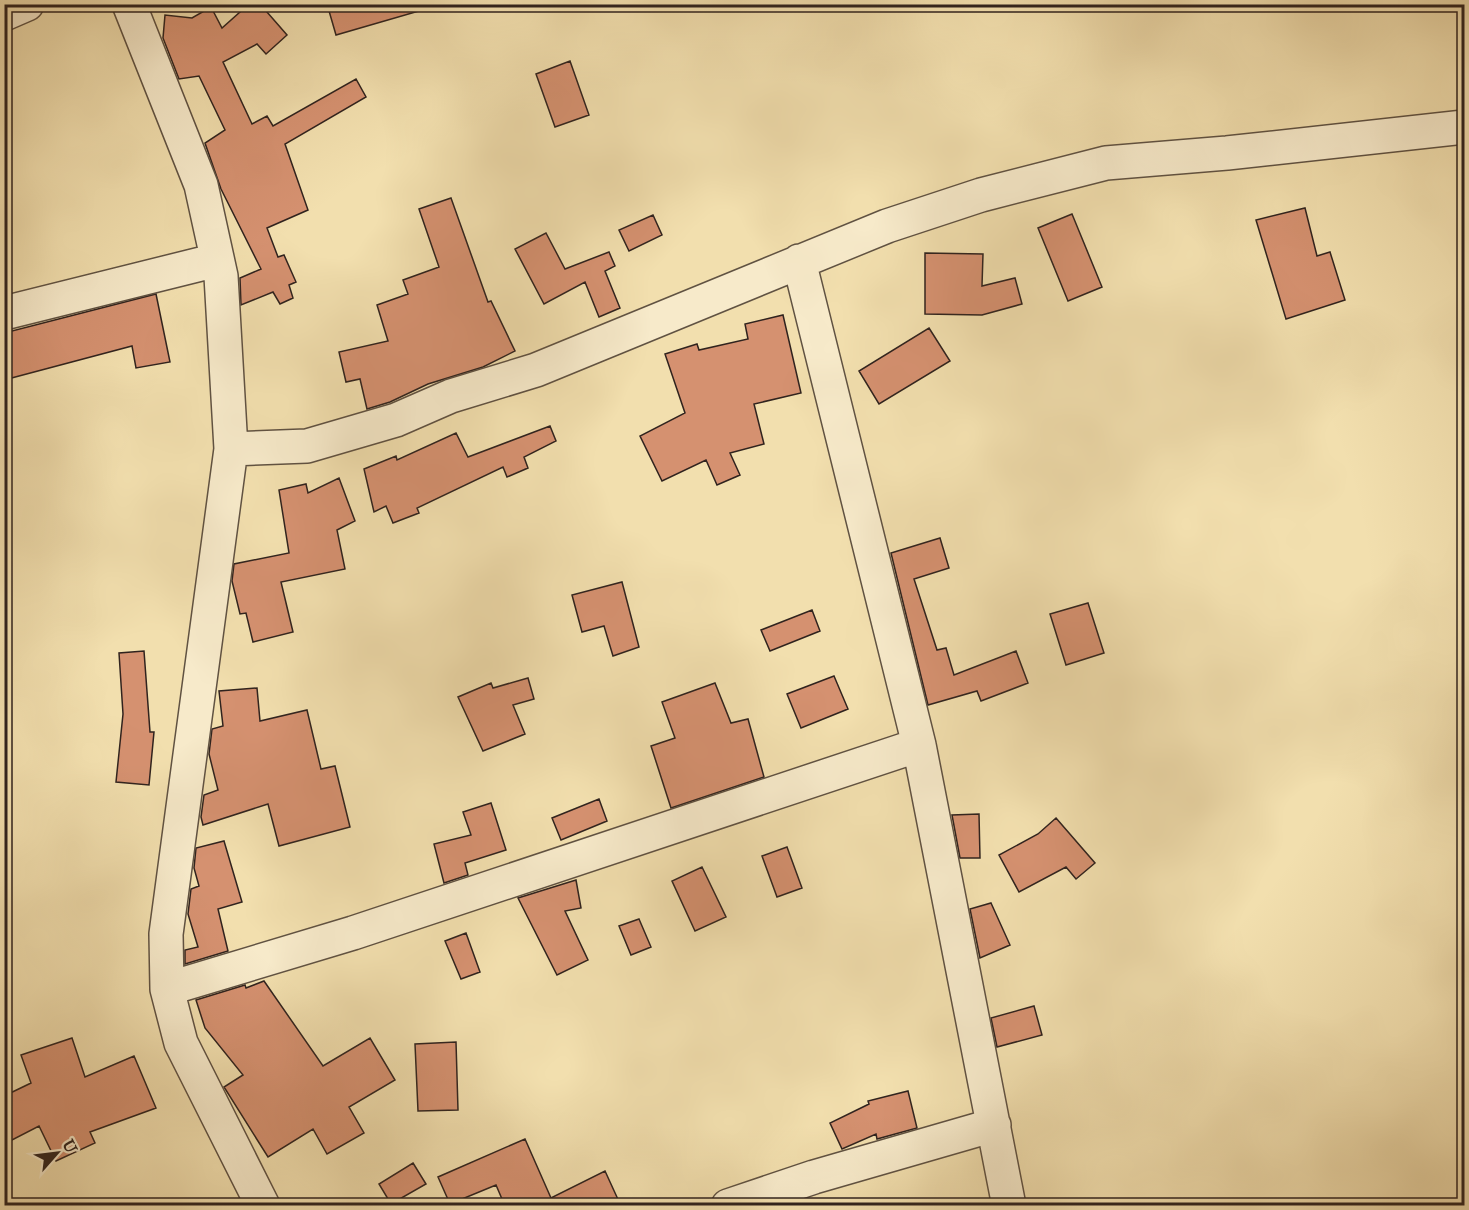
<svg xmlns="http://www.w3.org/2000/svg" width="1469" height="1210" font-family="'IM FELL Great Primer',serif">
<rect width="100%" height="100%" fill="#f2dfae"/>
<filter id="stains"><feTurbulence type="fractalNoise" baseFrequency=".00333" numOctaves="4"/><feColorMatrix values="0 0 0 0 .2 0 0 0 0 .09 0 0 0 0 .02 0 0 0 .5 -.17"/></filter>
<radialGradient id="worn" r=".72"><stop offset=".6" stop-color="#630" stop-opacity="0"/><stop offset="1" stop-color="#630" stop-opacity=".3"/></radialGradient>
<path fill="#d59170" stroke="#30231e" stroke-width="1.5" d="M 249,4 L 260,4 L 287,35 L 266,54 L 257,44 L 223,62 L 252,124 L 267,116 L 273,126 L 356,79 L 366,97 L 285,144 L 308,210 L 267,228 L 278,257 L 284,255 L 296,282 L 289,285 L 293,298 L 280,304 L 273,292 L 241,305 L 240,278 L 261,269 L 221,189 L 205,143 L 225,130 L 199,76 L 179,79 L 163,38 L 165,15 L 192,18 L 211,7 L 222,28 Z
M 327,4 L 418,4 L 419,11 L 336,35 Z
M 570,61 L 589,115 L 555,127 L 536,74 Z
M 451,198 L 488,302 L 491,301 L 515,351 L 483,367 L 428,384 L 390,402 L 367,409 L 360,379 L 346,382 L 339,352 L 388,341 L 377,305 L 408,294 L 403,280 L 439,267 L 419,209 Z
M 1305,208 L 1317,256 L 1330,252 L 1345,300 L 1286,319 L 1256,220 Z
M 1072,214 L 1102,287 L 1068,301 L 1038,228 Z
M 653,215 L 662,235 L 629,251 L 619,230 Z
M 546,233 L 565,269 L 609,252 L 615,266 L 605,271 L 620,308 L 599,317 L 585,282 L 544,304 L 515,249 Z
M 925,253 L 983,254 L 982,286 L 1015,278 L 1022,304 L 982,315 L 925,314 Z
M 156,294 L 170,362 L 136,368 L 132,346 L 4,380 L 4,333 Z
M 783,315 L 801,393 L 754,404 L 764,444 L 730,453 L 740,475 L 717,485 L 706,460 L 662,481 L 640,436 L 685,413 L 665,354 L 697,344 L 699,350 L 748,339 L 745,324 Z
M 929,328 L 950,361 L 879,404 L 859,371 Z
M 550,426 L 556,441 L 524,457 L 528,468 L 507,477 L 503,467 L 417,508 L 419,513 L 393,523 L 386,506 L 374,512 L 364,469 L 396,456 L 397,460 L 456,433 L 468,457 Z
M 339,478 L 355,521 L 337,530 L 345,569 L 281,582 L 293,632 L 253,642 L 246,613 L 240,614 L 232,581 L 234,564 L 289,553 L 279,490 L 306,484 L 308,493 Z
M 940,538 L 949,568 L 914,579 L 937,650 L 946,648 L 954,675 L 1016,651 L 1028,683 L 981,701 L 977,691 L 928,705 L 891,553 Z
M 622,582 L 639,647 L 613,656 L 604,626 L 582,632 L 572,595 Z
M 1088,603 L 1104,653 L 1066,665 L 1050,614 Z
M 812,610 L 820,631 L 770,651 L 761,630 Z
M 144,651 L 150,732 L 154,732 L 149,785 L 116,782 L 123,714 L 119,653 Z
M 834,676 L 848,709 L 801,728 L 787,694 Z
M 528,678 L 534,699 L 513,705 L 525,734 L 483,751 L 458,697 L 491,683 L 493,688 Z
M 715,683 L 731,723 L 748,719 L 764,777 L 671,808 L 651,746 L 675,738 L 662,702 Z
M 257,688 L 260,721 L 307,710 L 321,769 L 335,766 L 350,827 L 279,846 L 268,804 L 203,825 L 201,817 L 204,795 L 218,790 L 209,754 L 212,729 L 223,726 L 219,691 Z
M 599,799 L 607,821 L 561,840 L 552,818 Z
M 491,803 L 506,850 L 465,863 L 468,875 L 444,883 L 434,844 L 471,835 L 463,812 Z
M 979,814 L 980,858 L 960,858 L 952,815 Z
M 1056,818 L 1095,863 L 1076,879 L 1066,867 L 1019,892 L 999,855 L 1038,834 Z
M 224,841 L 242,902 L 218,909 L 228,951 L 185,964 L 185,950 L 198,947 L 188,914 L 191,889 L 199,886 L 194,868 L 196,848 Z
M 787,847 L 802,888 L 777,897 L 762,856 Z
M 702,867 L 726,917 L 695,931 L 672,881 Z
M 576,880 L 581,908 L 565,911 L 588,960 L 557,975 L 518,898 Z
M 991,903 L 1010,945 L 980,958 L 970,909 Z
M 639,919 L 651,947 L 631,955 L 619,926 Z
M 466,933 L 480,972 L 461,979 L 445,941 Z
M 264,981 L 323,1066 L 370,1038 L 395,1080 L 349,1107 L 364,1133 L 327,1154 L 313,1129 L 268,1157 L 224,1087 L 243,1075 L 205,1028 L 196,1000 L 245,985 L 246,988 Z
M 1034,1006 L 1042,1035 L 997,1047 L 991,1018 Z
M 72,1038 L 85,1077 L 134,1056 L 156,1108 L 90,1132 L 95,1143 L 56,1161 L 39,1126 L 12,1140 L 4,1125 L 4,1096 L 31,1083 L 21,1055 Z
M 456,1042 L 458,1110 L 418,1111 L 415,1044 Z
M 908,1091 L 917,1128 L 877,1139 L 876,1134 L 842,1149 L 830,1123 L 869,1104 L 868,1101 Z
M 525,1139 L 551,1198 L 605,1171 L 621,1206 L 505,1206 L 496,1185 L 450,1204 L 438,1177 Z
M 413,1163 L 426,1184 L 391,1204 L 379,1184 Z"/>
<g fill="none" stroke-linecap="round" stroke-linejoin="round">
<g stroke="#605242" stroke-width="36">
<path id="minor" d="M 129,4 L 201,185 L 221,276 L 231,449 L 307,446 L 396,420 L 451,396 L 536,370 L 887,226 L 981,195 L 1106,163 L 1227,153 L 1464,127
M 4,14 L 27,4
M 799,261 L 919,745 L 1009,1206
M 4,313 L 217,260
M 231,449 L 166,934 L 167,989 L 181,1043 L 263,1206
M 167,989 L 353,933 L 919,745
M 728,1206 L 814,1177 L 994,1125"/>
</g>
<use href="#minor" stroke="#f7eaca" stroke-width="33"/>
</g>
<rect width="1469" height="1210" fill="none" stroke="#f2dfae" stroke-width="24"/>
<rect x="6" y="6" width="1457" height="1198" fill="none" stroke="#30231e" stroke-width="3"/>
<rect x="12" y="12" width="1445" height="1186" fill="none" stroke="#30231e" stroke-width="1.5"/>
<g transform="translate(57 1153) rotate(62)" stroke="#f7eaca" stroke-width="4.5" paint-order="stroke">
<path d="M0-4.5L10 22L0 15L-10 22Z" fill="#30231e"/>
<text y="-9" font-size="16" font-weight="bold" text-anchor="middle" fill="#30231e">U</text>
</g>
<rect width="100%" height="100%" filter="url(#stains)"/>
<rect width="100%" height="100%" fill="url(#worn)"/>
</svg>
